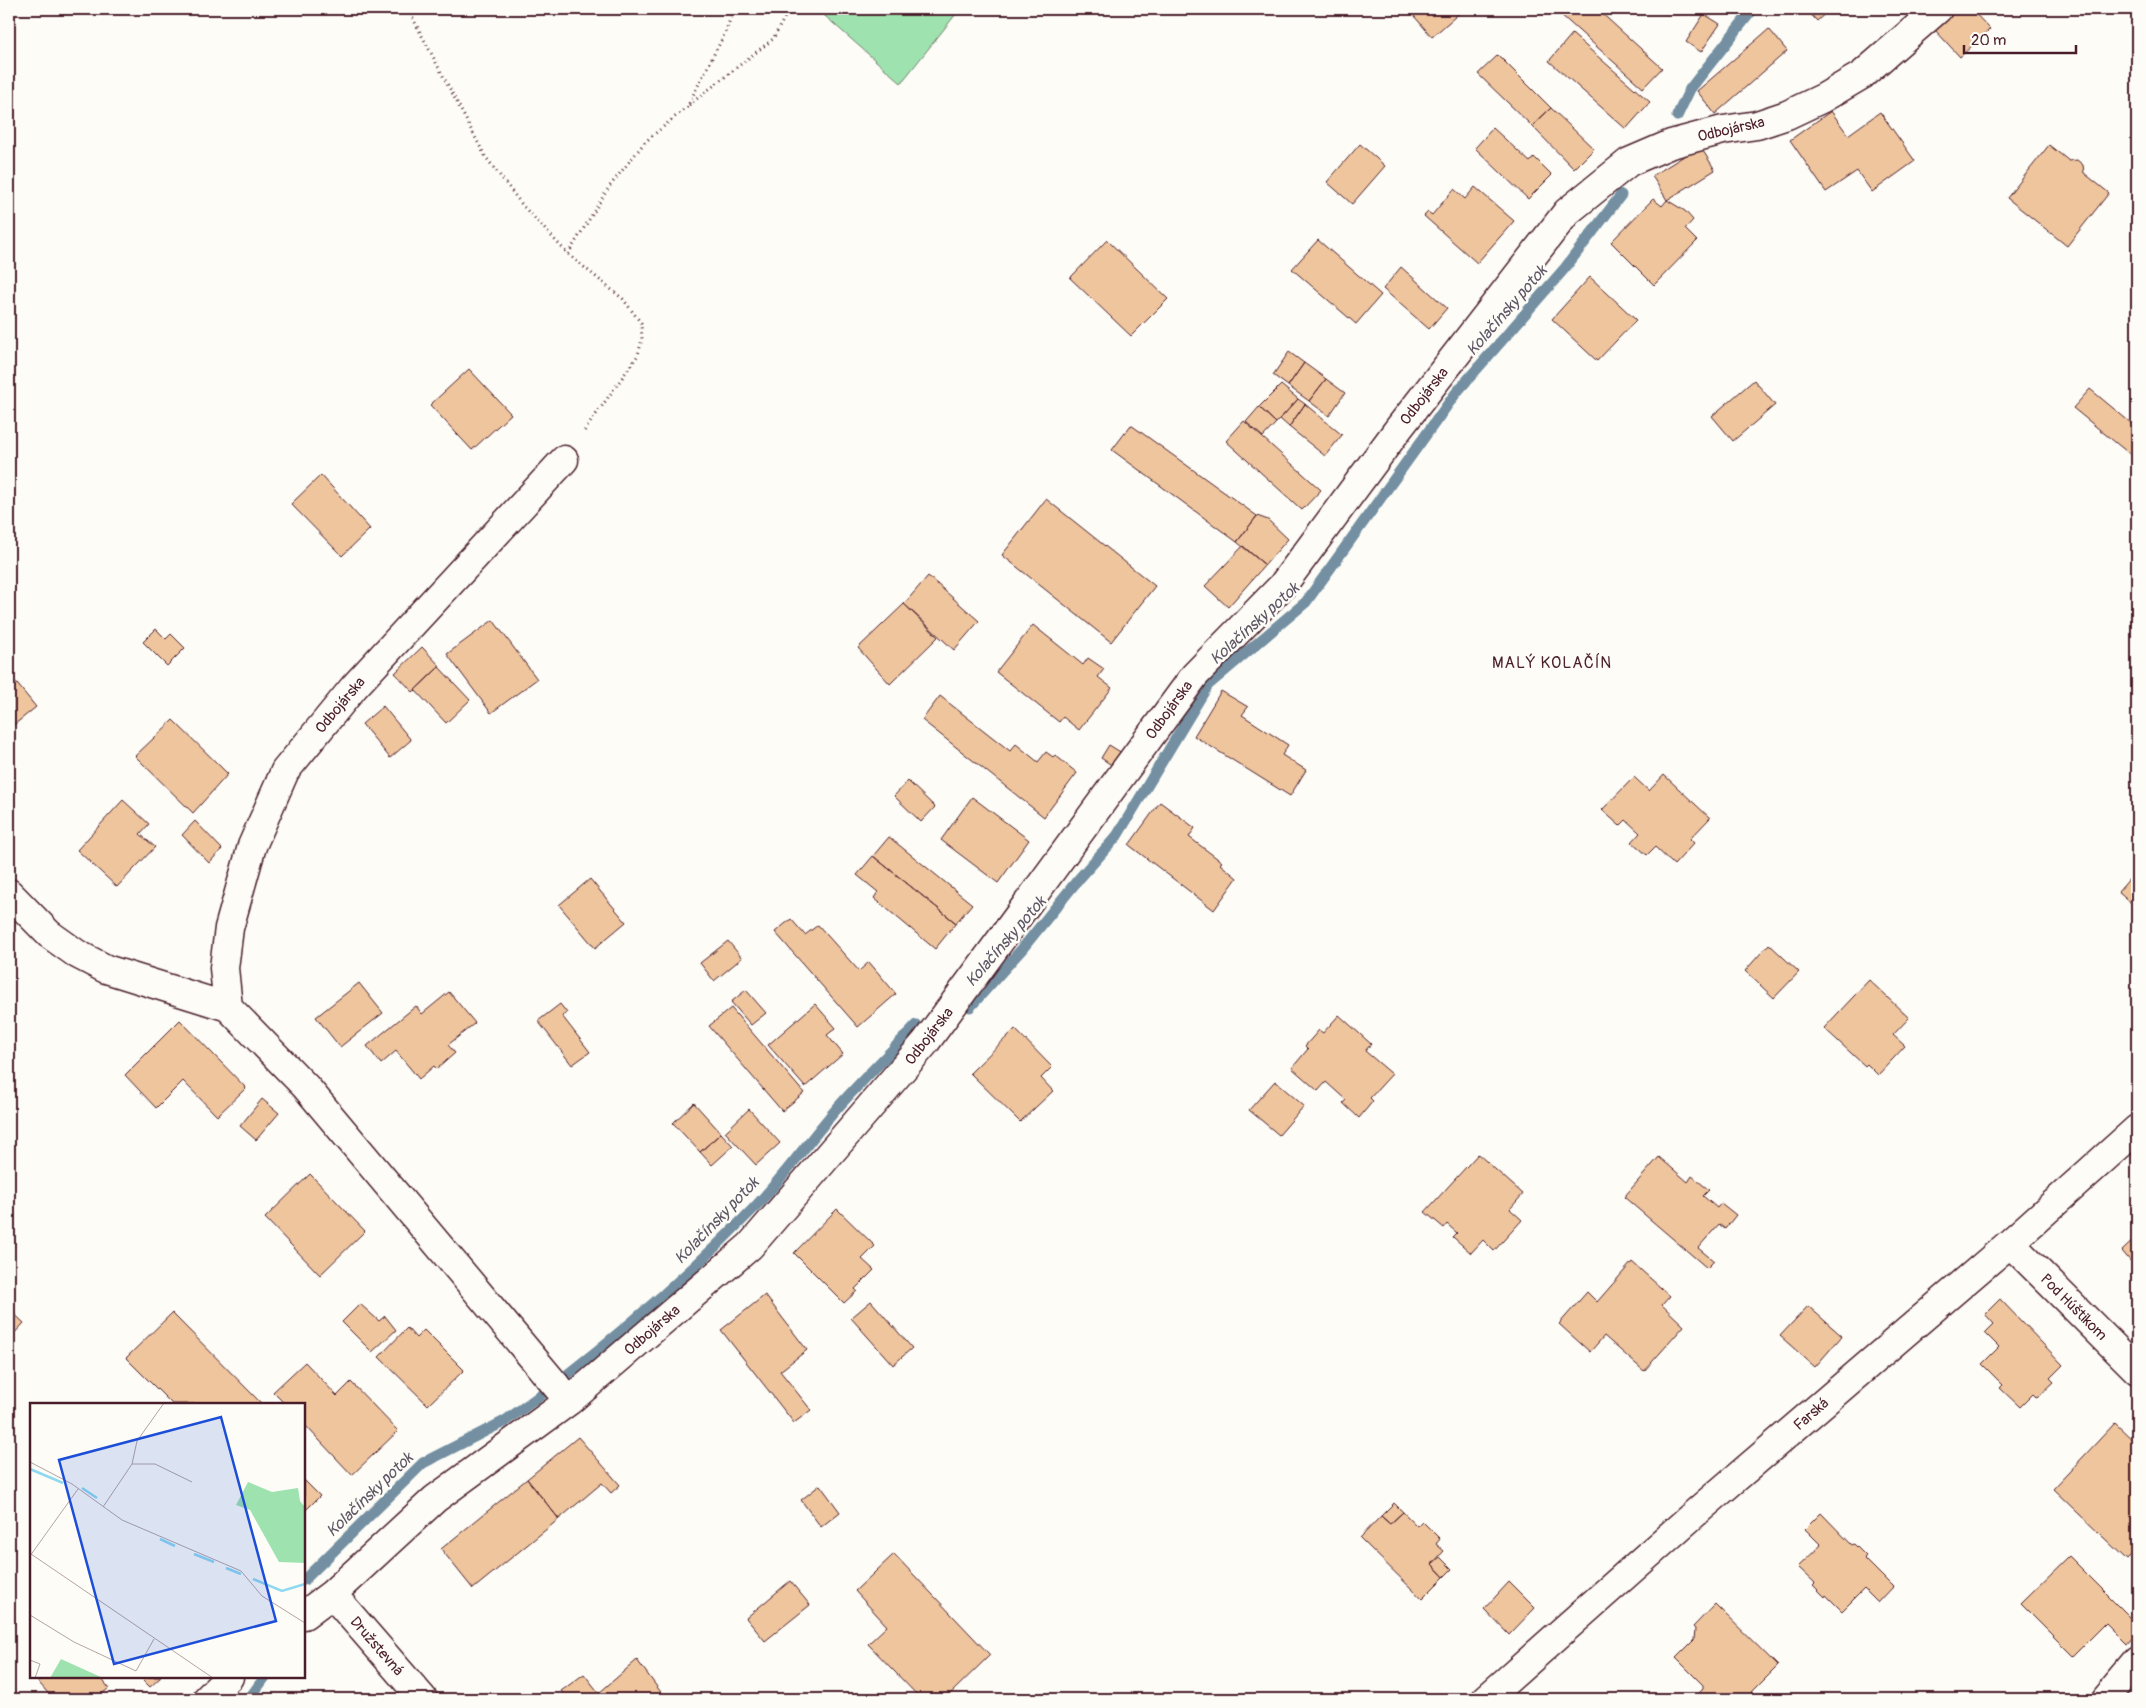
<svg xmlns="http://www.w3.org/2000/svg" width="2146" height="1708" font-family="Pangolin,sans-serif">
<rect width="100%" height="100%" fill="#fdfcf7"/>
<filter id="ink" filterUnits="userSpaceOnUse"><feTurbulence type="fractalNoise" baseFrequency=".02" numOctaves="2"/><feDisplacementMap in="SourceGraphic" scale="10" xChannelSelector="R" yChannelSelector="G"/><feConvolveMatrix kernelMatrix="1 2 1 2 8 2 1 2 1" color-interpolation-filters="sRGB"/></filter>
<g filter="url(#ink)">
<path fill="#9ee3af" stroke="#74816d" d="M 817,9 L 960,9 L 901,83 Z"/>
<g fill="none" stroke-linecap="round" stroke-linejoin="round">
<path stroke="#738fa1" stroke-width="11" d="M 1677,116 L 1690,89 L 1753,9
M 970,1007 L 1022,949 L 1077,881 L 1117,836 L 1208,685 L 1306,602 L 1456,393 L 1565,268 L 1621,195
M 563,1378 C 630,1326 694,1270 753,1209 C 780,1181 803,1149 828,1119 C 855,1086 887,1057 916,1025
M 304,1580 L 423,1463 L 505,1421 L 541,1395
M 249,1699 L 265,1677"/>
</g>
<path fill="#efc59e" stroke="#4a1f2b" d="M 1408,9 L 1464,9 L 1432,37 Z
M 1565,9 L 1597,9 L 1662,68 L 1643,88 L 1560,14 Z
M 1806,9 L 1830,9 L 1817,21 Z
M 1958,9 L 1971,9 L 1990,29 L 1960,57 L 1935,30 Z
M 1704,14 L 1720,24 L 1701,52 L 1686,42 Z
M 1769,29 L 1787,51 L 1715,114 L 1697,91 Z
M 1572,34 L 1650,102 L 1626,129 L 1549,61 Z
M 1498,55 L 1551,108 L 1532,126 L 1478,74 Z
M 1551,108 L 1594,149 L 1574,169 L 1532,126 Z
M 1831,111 L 1848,135 L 1880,112 L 1915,161 L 1872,192 L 1857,171 L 1826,192 L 1790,140 Z
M 1493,128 L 1530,162 L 1534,157 L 1552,175 L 1528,199 L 1475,148 Z
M 1360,144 L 1385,166 L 1352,204 L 1327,182 Z
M 2049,145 L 2069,161 L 2077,160 L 2083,165 L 2084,173 L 2109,193 L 2067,246 L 2007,198 Z
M 1700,146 L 1715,170 L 1667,200 L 1652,176 Z
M 1475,187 L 1514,221 L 1477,263 L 1424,216 L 1428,212 L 1432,215 L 1454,189 L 1465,199 Z
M 1653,199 L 1662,206 L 1667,200 L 1685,211 L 1693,220 L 1685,229 L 1697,241 L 1654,285 L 1611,242 Z
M 1107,240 L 1168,299 L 1131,336 L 1070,278 Z
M 1318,240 L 1381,295 L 1356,324 L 1292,269 Z
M 1401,267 L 1447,308 L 1429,329 L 1383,289 Z
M 1590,277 L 1636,320 L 1597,361 L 1552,319 Z
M 1289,352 L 1304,363 L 1288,386 L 1273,375 Z
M 1304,363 L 1326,379 L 1309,401 L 1288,386 Z
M 469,369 L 511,414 L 472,450 L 430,405 Z
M 1326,379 L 1345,393 L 1329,416 L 1309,401 Z
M 1754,380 L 1775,405 L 1733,441 L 1712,416 Z
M 1281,385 L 1298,399 L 1276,423 L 1259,407 Z
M 2090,389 L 2137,428 L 2137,460 L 2073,408 Z
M 1298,399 L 1305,404 L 1289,427 L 1280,419 Z
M 1305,404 L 1342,435 L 1325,456 L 1289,427 Z
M 1259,407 L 1276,423 L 1263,437 L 1246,422 Z
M 1244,421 L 1321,490 L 1302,510 L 1226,441 Z
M 1131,425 L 1257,516 L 1237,542 L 1112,450 Z
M 321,475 L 370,529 L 342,556 L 291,504 Z
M 1046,499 L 1155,586 L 1111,642 L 1002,555 Z
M 1257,516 L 1268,520 L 1288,539 L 1265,565 L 1237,542 Z
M 1243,546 L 1265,565 L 1228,607 L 1205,586 Z
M 928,576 L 979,621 L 954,650 L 904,604 Z
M 904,604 L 938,637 L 890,684 L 858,648 Z
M 493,620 L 537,679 L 491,713 L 447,654 Z
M 1033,625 L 1083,665 L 1088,658 L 1104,669 L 1098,677 L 1112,688 L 1079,730 L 1063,717 L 1059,722 L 996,672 Z
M 156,629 L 166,639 L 171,634 L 185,648 L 167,666 L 143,642 Z
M 422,647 L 440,666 L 413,692 L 395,673 Z
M 439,667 L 470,700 L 446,723 L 415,690 Z
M 9,674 L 36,707 L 9,729 Z
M 1221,691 L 1248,707 L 1242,715 L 1288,745 L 1282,755 L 1306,770 L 1290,796 L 1194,736 Z
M 940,696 L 1010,751 L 1016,744 L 1038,762 L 1046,752 L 1053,757 L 1055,755 L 1077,773 L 1044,817 L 922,720 Z
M 383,706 L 411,740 L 390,758 L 362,724 Z
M 173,720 L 228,774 L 193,813 L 135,756 Z
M 1109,745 L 1122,753 L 1113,766 L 1101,758 Z
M 1664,775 L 1710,818 L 1690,839 L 1694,843 L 1674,865 L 1655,847 L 1647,855 L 1632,842 L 1640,833 L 1626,820 L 1620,826 L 1602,810 L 1634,777 L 1649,791 Z
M 908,781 L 935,807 L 921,822 L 894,796 Z
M 972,797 L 1029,840 L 998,883 L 941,840 Z
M 123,800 L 149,824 L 140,834 L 155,847 L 117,887 L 77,850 Z
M 1160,802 L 1195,828 L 1189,837 L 1222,862 L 1220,864 L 1237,878 L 1214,910 L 1129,845 Z
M 195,821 L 222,849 L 209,863 L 182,835 Z
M 889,837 L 972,904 L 956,923 L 873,856 Z
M 873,856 L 956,923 L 935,949 L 874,898 L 878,892 L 857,875 Z
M 2137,870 L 2137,908 L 2118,892 Z
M 590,879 L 626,922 L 595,948 L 559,905 Z
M 791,919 L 805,935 L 818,925 L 859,971 L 869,962 L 896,994 L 858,1027 L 775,932 Z
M 728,941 L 742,958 L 714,981 L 700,963 Z
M 1769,944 L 1799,972 L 1774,998 L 1745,971 Z
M 1869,980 L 1909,1018 L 1893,1035 L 1905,1046 L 1878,1075 L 1867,1064 L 1865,1066 L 1824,1028 Z
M 359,983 L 383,1013 L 340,1047 L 316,1017 Z
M 746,990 L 766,1013 L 751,1025 L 731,1002 Z
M 449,992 L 475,1023 L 448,1045 L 455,1053 L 437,1069 L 434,1066 L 419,1079 L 396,1051 L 381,1064 L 367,1046 L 416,1006 L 422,1014 Z
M 560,1004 L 567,1013 L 562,1016 L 590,1052 L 572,1065 L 538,1021 Z
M 815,1004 L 836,1028 L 827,1035 L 843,1054 L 805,1087 L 768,1045 Z
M 731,1008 L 804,1093 L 782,1111 L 709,1026 Z
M 1339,1015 L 1371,1044 L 1365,1051 L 1392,1074 L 1370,1098 L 1373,1101 L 1359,1118 L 1343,1103 L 1346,1100 L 1326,1082 L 1318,1091 L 1292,1068 L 1308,1049 L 1305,1046 L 1319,1030 L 1323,1033 Z
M 180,1020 L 246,1088 L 217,1116 L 183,1081 L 156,1108 L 125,1075 Z
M 1015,1029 L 1052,1067 L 1041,1078 L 1053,1091 L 1020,1122 L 970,1073 Z
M 1275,1081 L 1304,1106 L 1279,1135 L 1249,1110 Z
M 262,1099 L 279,1113 L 256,1140 L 240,1126 Z
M 694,1103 L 721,1133 L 700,1152 L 673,1123 Z
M 749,1109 L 780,1143 L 756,1165 L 725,1132 Z
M 721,1133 L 733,1146 L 712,1165 L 700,1152 Z
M 1478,1154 L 1523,1194 L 1510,1209 L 1522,1220 L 1494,1251 L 1483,1240 L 1471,1253 L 1453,1237 L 1457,1233 L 1447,1224 L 1444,1228 L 1425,1212 Z
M 1659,1157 L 1688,1182 L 1692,1176 L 1709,1190 L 1703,1196 L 1717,1208 L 1721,1203 L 1736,1215 L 1725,1229 L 1719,1224 L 1698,1248 L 1714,1261 L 1707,1268 L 1624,1197 Z
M 310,1174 L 365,1231 L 320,1275 L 265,1218 Z
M 837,1209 L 875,1246 L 862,1259 L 874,1270 L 855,1289 L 857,1291 L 844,1303 L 794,1253 Z
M 2137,1237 L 2137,1269 L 2122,1251 Z
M 1632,1262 L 1670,1296 L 1662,1305 L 1684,1326 L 1644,1371 L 1604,1336 L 1590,1352 L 1559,1324 L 1587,1292 L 1597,1302 Z
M 765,1295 L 807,1350 L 780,1371 L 811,1410 L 794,1423 L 721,1330 Z
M 2000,1299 L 2063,1365 L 2050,1378 L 2054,1382 L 2037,1398 L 2033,1394 L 2020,1407 L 2000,1388 L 2003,1385 L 1982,1364 L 1999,1347 L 1985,1333 L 1994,1324 L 1985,1314 Z
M 871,1301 L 912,1348 L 893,1365 L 851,1318 Z
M 360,1304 L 379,1321 L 385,1316 L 396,1330 L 372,1352 L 342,1322 Z
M 1808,1306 L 1842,1336 L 1815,1367 L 1780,1336 Z
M 9,1309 L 24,1323 L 9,1339 Z
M 172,1313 L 262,1404 L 172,1404 L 126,1358 Z
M 407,1328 L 416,1338 L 424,1330 L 464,1370 L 428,1405 L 379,1357 Z
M 305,1362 L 337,1396 L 351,1382 L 398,1431 L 352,1475 L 304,1424 L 304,1404 L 285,1404 L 273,1392 Z
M 2115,1423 L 2137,1444 L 2137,1550 L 2127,1560 L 2053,1489 Z
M 578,1437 L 620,1485 L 611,1493 L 602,1483 L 559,1519 L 527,1479 Z
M 527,1479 L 559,1519 L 473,1589 L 441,1549 Z
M 304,1480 L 320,1496 L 304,1512 Z
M 820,1485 L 840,1512 L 821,1527 L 801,1500 Z
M 1394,1503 L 1403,1512 L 1390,1524 L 1381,1516 Z
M 1403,1512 L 1417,1526 L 1422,1521 L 1440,1539 L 1436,1544 L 1444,1551 L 1432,1564 L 1444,1577 L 1422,1599 L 1360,1538 L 1381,1516 L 1390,1524 Z
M 1821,1513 L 1852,1545 L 1854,1544 L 1866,1556 L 1864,1558 L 1893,1587 L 1878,1603 L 1864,1589 L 1842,1611 L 1826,1595 L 1825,1597 L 1813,1585 L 1815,1583 L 1798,1567 L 1821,1545 L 1805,1529 Z
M 894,1554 L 990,1655 L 945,1699 L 921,1699 L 868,1644 L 887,1626 L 855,1591 Z
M 2069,1556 L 2137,1624 L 2137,1631 L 2126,1644 L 2105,1623 L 2073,1655 L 2021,1603 Z
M 1440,1557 L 1452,1569 L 1444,1577 L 1432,1564 Z
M 790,1581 L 810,1605 L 765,1641 L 746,1618 Z
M 1509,1582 L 1535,1608 L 1509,1635 L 1484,1609 Z
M 1715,1604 L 1778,1666 L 1745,1699 L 1703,1699 L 1698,1694 L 1703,1689 L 1703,1685 L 1676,1658 L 1694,1640 L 1695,1629 L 1693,1627 Z
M 637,1660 L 666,1699 L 568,1699 L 561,1691 L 584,1674 L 599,1693 Z
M 34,1677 L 100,1677 L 109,1688 L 96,1699 L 53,1699 Z
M 140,1677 L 161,1677 L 150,1687 Z"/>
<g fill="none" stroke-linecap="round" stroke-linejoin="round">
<g stroke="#4a1f2b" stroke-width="31">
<path id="minor" d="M 9,893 L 49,934 L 77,954 L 106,969 L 228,1007 L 306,1087 L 569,1401
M 228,1007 L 224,968 L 229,928 L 252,846 L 285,771 L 354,687 L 564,460
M 2010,1243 L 2137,1370
M 332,1594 L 423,1699
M 304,1615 L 332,1594 L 435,1499 L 569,1401 L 750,1246 L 925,1043 L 1195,675 L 1282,586 L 1399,428 L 1567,212 L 1629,162 L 1671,144 L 1723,130 L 1757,125 L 1787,115 L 1823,98 L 1862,75 L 1938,9
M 207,1699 L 229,1677
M 1486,1699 L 1701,1508 L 2010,1243 L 2137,1129
M 2105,1699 L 2137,1661"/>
</g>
<path stroke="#4a1f2b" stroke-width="3" stroke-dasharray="1 4" stroke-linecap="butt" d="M 408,9 L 485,156 L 523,206 L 568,254 L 623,299 L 641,323 L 642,339 L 638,355 L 583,433
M 689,105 L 773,39 L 788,11
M 568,254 L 609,187 L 645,142 L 687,107 L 725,33 L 734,9"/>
<use href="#minor" stroke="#fdfcf7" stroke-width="28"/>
</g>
</g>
<g text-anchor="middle" stroke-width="5" stroke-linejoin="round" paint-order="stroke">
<g font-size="15" fill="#4a1f2b" stroke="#fdfcf7">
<text transform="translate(1731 129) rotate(-13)" y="5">Odbojárska</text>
<text transform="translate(1424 396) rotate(-52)" y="5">Odbojárska</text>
<text transform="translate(340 705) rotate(-50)" y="5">Odbojárska</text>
<text transform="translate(1169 710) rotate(-54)" y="5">Odbojárska</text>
<text transform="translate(929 1036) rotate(-52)" y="5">Odbojárska</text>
<text transform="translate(2074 1307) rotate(45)" y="5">Pod Húštikom</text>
<text transform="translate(652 1330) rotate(-41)" y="5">Odbojárska</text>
<text transform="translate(1811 1414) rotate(-41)" y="5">Farská</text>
<text transform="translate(377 1646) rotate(49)" y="5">Družstevná</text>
</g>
<g font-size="16" font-style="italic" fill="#5f5766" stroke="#fdfcf7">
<text transform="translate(1506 310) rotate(-49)" y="6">Kolačínsky potok</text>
<text transform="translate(1254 623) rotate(-42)" y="6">Kolačínsky potok</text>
<text transform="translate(1005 941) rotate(-49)" y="6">Kolačínsky potok</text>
<text transform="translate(716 1220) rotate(-46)" y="6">Kolačínsky potok</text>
<text transform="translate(369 1494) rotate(-44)" y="6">Kolačínsky potok</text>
</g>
<g font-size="16" letter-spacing="1" fill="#4a1f2b" stroke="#fdfcf7">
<text x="1552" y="668">MALÝ KOLAČÍN</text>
</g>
</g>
<g transform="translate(30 1403)">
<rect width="275" height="275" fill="#fdfcf7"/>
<path d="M 218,79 L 242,89 L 268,85 L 270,98 L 275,104 L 275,160 L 249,159 L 220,107 L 206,102 ZM 31,256 L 73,275 L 20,275 Z" fill="#9ee3af"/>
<path fill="none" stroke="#8fd9f0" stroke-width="2.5" d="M 0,66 L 33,80M 52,85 L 67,95M 130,136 L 145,143M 164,151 L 184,159M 196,165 L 211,171M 223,176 L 252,188 L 275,181"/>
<path fill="none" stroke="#b5a4a5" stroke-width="1" d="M 0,59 L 42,81 L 92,117 L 211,168 L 232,193 L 275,220M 102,61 L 125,61 L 162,79M 73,104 L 102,61 L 107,38 L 134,0M 1,151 L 183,275M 0,153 L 48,86M 0,212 L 44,239 L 106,268 L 124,236M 0,257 L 10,261 L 5,275"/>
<path fill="#1d4ed8" fill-opacity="0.15" stroke="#1d4ed8" stroke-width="2.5" d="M 191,14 L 246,218 L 84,261 L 29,57 Z"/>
<rect width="275" height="275" fill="none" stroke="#4a1f2b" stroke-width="2.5"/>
</g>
<rect width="2146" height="1708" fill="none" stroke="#fdfcf7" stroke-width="30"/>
<rect x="15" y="15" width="2116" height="1678" fill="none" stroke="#4a1f2b" stroke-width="2" filter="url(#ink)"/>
<path d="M1964 45v8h112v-8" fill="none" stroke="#4a1f2b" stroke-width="2.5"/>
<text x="1971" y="45" font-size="15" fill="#4a1f2b" stroke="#fdfcf7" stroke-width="4" paint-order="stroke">20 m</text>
</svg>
